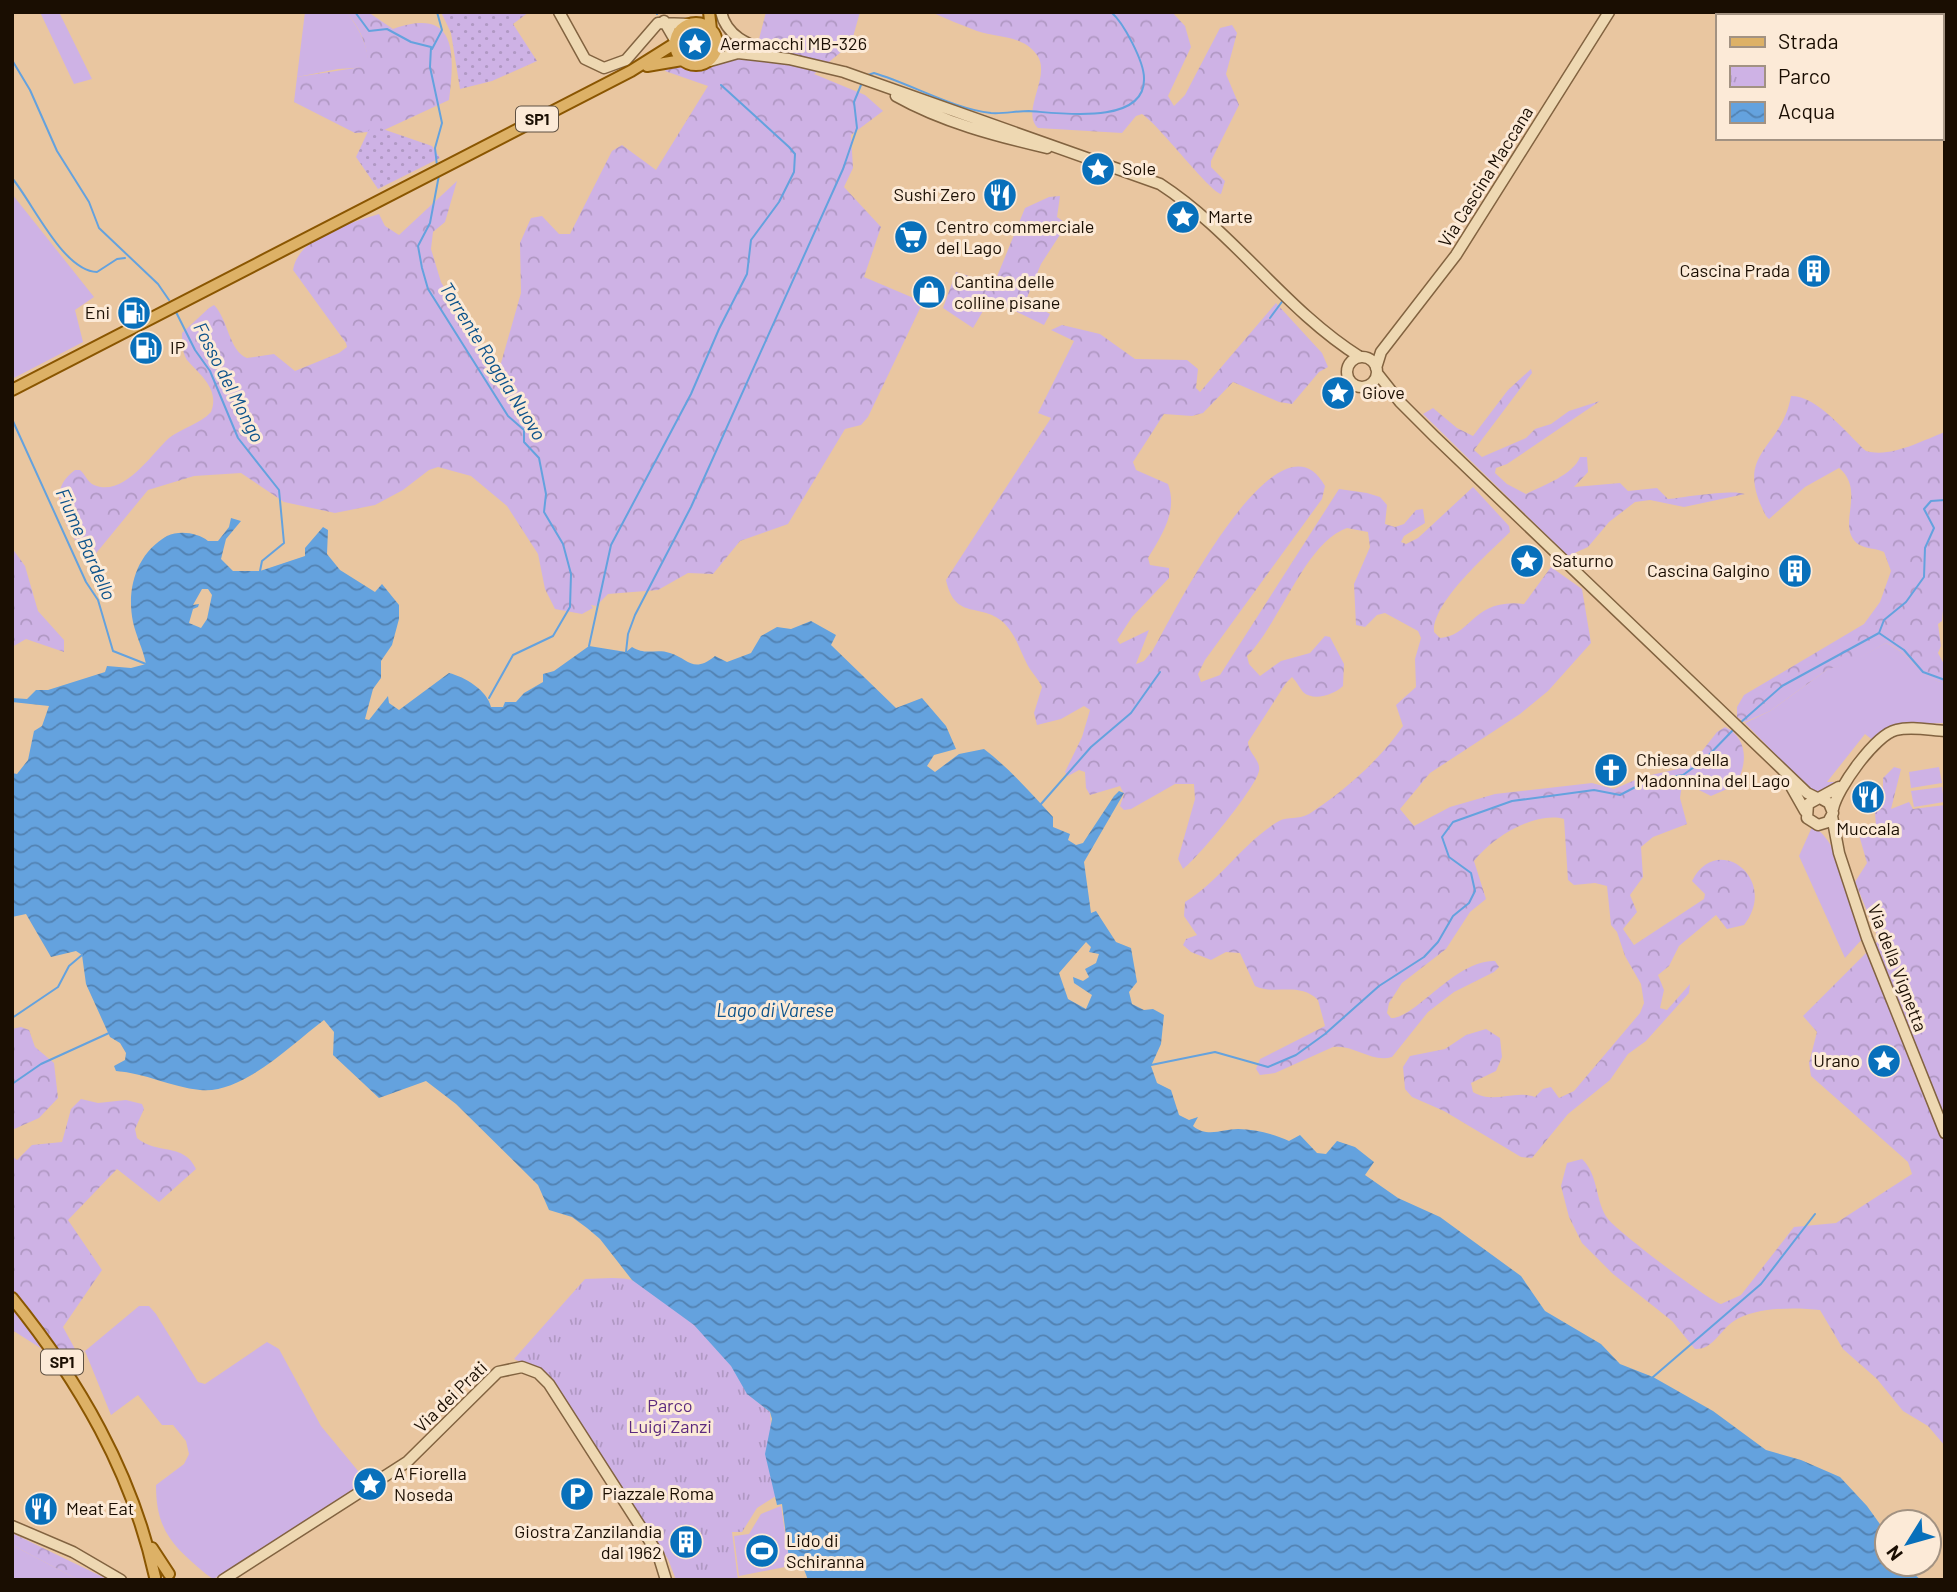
<svg xmlns="http://www.w3.org/2000/svg" width="1957" height="1592" font-family="Barlow,sans-serif">
<defs>
<pattern id="forest-crowns" width="20" height="18" patternUnits="userSpaceOnUse" patternTransform="scale(1.75)"><rect width="20" height="18" fill="#ceb2e5"/><path d="M2 6a3 3 0 1 1 6 0M12 15a3 3 0 1 1 6 0" fill="none" stroke="#b098c3"/></pattern>
<pattern id="park-tufts" width="24" height="20" patternUnits="userSpaceOnUse" patternTransform="scale(1.75)"><rect width="24" height="20" fill="#ceb2e5"/><path d="M3 7l-1-3M5 7V3M7 7l1-3M15 17l-1-3M17 17v-4M19 17l1-3" fill="none" stroke="#b098c3"/></pattern>
<pattern id="garden-dots" width="8" height="8" patternUnits="userSpaceOnUse" patternTransform="scale(1.75)"><rect width="8" height="8" fill="#ceb2e5"/><path d="M2 2h.1M6 6h.1" fill="none" stroke="#b098c3" stroke-width="1.8" stroke-linecap="round"/></pattern>
<pattern id="water-waves" width="16" height="10" patternUnits="userSpaceOnUse" patternTransform="scale(1.75)"><rect width="16" height="10" fill="#64a2de"/><path d="M0 5q4-4 8 0t8 0" fill="none" stroke="#5282b2"/></pattern>
</defs>
<rect width="100%" height="100%" fill="#e9c6a0"/>
<path fill="#ceb2e5" d="M 40,12 L 59,12 L 92,79 L 74,84 Z
M 305,12 L 348,14 C 360,30 368,46 369,67 L 338,69 L 297,77 Z
M680 45a16 16 0 1 1 32 0a16 16 0 1 1-32 0Z
M 12,194 L 94,297 L 75,310 L 83,342 L 12,379 Z
M 1886,643 C 1909,652 1920,679 1945,683 L 1945,723 L 1891,725 L 1874,741 L 1865,734 L 1827,782 L 1842,782 L 1820,794 L 1808,788 L 1745,723 L 1770,711 L 1828,669 L 1849,663 Z
M 1939,767 L 1942,783 L 1911,788 L 1909,772 Z
M 1942,787 L 1944,802 L 1914,807 L 1911,791 Z
M 1812,827 C 1838,835 1856,911 1864,937 L 1845,958 L 1799,856 Z
M 139,1306 L 149,1306 L 156,1314 L 198,1382 L 205,1384 L 267,1342 L 279,1349 L 321,1426 L 368,1483 L 222,1574 L 213,1579 L 206,1574 C 173,1546 156,1531 156,1485 L 184,1464 L 189,1454 L 186,1441 L 173,1425 L 162,1425 L 138,1395 L 111,1415 L 85,1351 Z
M 781,1506 L 790,1566 L 739,1576 L 734,1536 L 749,1534 L 761,1514 Z
M 12,1545 L 79,1580 L 12,1580 Z"/>
<path fill="url(#forest-crowns)" d="M 346,12 L 368,12 L 393,29 C 457,6 455,53 449,100 L 382,131 L 355,133 L 294,102 L 297,77 L 368,66 C 368,46 360,27 346,12 Z
M 766,12 L 860,12 L 851,44 L 814,74 L 865,95 L 883,111 L 851,135 L 853,168 L 844,187 L 881,227 L 864,277 L 923,302 L 868,417 L 861,425 L 845,429 L 788,524 L 740,541 L 713,574 L 688,573 L 658,590 L 608,594 L 596,606 L 591,605 L 593,608 L 582,614 L 555,609 L 545,589 L 538,554 L 507,506 L 471,476 L 438,467 L 429,470 L 403,490 L 375,505 L 335,513 L 284,502 L 241,473 L 194,476 L 148,490 L 93,557 L 88,560 L 85,557 C 70,530 41,494 75,470 L 80,470 C 86,475 87,482 94,485 C 124,498 152,453 169,438 C 182,428 200,424 211,412 C 220,389 200,375 187,360 C 182,353 182,340 182,333 L 209,308 L 214,305 C 228,319 229,351 247,358 L 274,354 L 295,371 L 339,353 L 347,347 L 346,343 L 293,270 C 298,237 350,223 379,214 L 385,226 L 399,235 L 457,181 L 445,222 L 433,232 L 431,249 L 441,282 L 484,357 L 492,366 L 501,363 L 521,293 L 520,243 L 531,218 L 542,216 L 559,234 L 570,234 L 612,151 L 622,145 L 656,170 L 708,86 L 665,71 L 669,65 L 695,70 L 715,62 L 737,59 L 772,61 L 775,46 L 759,39 Z
M 931,12 L 1172,12 L 1185,26 L 1191,47 L 1168,96 L 1174,106 L 1185,95 L 1220,28 L 1232,25 L 1237,33 L 1226,74 L 1239,105 L 1211,161 L 1211,167 L 1225,181 L 1221,194 C 1208,190 1161,127 1142,114 L 1136,116 L 1122,133 L 1038,128 C 1020,111 1052,76 1037,55 C 1023,35 998,38 977,31 C 962,25 946,19 931,12 Z
M 1060,196 L 1057,217 L 1067,224 L 1041,264 L 1026,300 L 1050,314 L 1044,325 L 990,299 L 973,328 L 943,308 L 956,272 L 994,284 L 1025,208 L 1049,197 Z
M 1276,303 L 1322,353 L 1328,367 L 1319,372 L 1292,404 L 1279,402 L 1233,382 L 1203,413 L 1192,416 L 1164,414 L 1133,462 L 1136,470 L 1168,484 C 1178,511 1162,535 1148,558 L 1150,565 L 1169,568 L 1169,578 L 1132,617 L 1117,640 L 1120,644 L 1149,630 L 1136,664 L 1144,661 L 1153,650 C 1170,621 1278,401 1325,486 L 1322,499 L 1205,660 L 1198,674 L 1201,682 L 1220,675 L 1339,489 L 1367,493 L 1380,497 L 1387,505 L 1385,524 L 1395,527 L 1404,524 L 1416,510 L 1423,509 L 1425,523 L 1404,536 L 1401,542 L 1406,544 L 1418,538 L 1473,487 L 1509,526 L 1510,532 C 1489,553 1432,602 1434,632 L 1440,638 C 1471,637 1472,598 1524,604 L 1551,567 L 1582,589 L 1591,643 L 1548,691 L 1520,714 L 1430,773 L 1400,809 L 1414,826 L 1450,807 L 1495,794 L 1592,783 L 1614,789 L 1642,777 L 1678,769 L 1699,755 L 1717,732 L 1725,727 C 1749,738 1748,767 1734,786 L 1711,796 L 1687,784 L 1682,785 L 1680,798 L 1687,824 L 1653,837 L 1641,847 L 1643,877 L 1630,895 L 1637,912 L 1623,929 L 1634,945 L 1704,899 L 1705,894 L 1692,881 C 1717,831 1780,879 1744,925 L 1727,929 L 1716,915 L 1679,946 L 1669,966 L 1658,975 L 1664,990 L 1660,1008 L 1667,1010 L 1690,984 L 1689,993 L 1646,1041 L 1628,1054 L 1610,1080 L 1568,1114 L 1532,1158 L 1521,1157 L 1444,1111 L 1412,1097 L 1405,1089 L 1403,1067 L 1410,1056 L 1445,1049 L 1466,1035 L 1486,1029 L 1500,1038 L 1502,1057 L 1496,1071 L 1471,1083 L 1473,1092 C 1495,1105 1513,1089 1535,1097 L 1543,1089 L 1551,1087 L 1559,1098 L 1574,1091 L 1640,1013 L 1644,1003 L 1641,984 L 1625,956 L 1617,932 L 1611,925 L 1607,886 L 1595,883 L 1574,885 L 1568,880 L 1564,819 C 1534,811 1492,838 1474,861 L 1486,899 L 1470,912 L 1446,949 L 1402,983 L 1389,1003 L 1387,1013 L 1391,1018 C 1415,1019 1456,959 1495,961 L 1499,967 L 1494,972 L 1454,992 L 1428,1012 L 1392,1057 C 1371,1063 1354,1044 1333,1047 L 1275,1073 L 1260,1075 L 1256,1069 L 1260,1059 L 1325,1026 L 1318,1000 C 1298,981 1275,996 1255,986 L 1240,953 L 1226,952 L 1211,960 L 1191,952 L 1183,945 L 1186,939 L 1197,935 L 1184,916 L 1185,902 C 1221,880 1243,842 1279,821 C 1288,816 1298,820 1309,814 C 1343,792 1380,760 1403,726 L 1396,705 L 1416,687 L 1415,659 L 1421,638 L 1418,631 L 1385,613 L 1377,615 L 1365,627 L 1356,625 L 1354,584 L 1370,547 L 1368,532 L 1347,528 C 1305,542 1278,627 1247,656 L 1249,664 L 1260,676 L 1281,661 L 1310,653 L 1325,636 L 1330,637 L 1344,664 L 1343,686 C 1335,694 1314,702 1303,692 C 1299,687 1297,682 1292,677 L 1286,683 L 1248,742 C 1248,753 1261,760 1259,771 C 1255,789 1198,858 1183,869 L 1178,859 L 1195,799 L 1194,784 L 1175,784 L 1131,809 L 1124,810 L 1120,806 L 1124,794 L 1120,786 L 1090,795 L 1086,788 L 1085,772 L 1079,770 L 1068,776 L 1065,772 L 1082,737 L 1090,710 L 1084,706 L 1061,719 L 1037,725 L 1034,713 L 1042,687 C 1038,678 1031,672 1027,664 C 1019,648 1016,635 1003,622 C 980,602 955,621 946,580 L 1051,418 L 1038,413 L 1074,341 L 1051,330 L 1062,325 L 1100,334 L 1135,359 L 1187,360 L 1198,369 L 1196,388 L 1200,392 Z
M 1531,369 L 1532,373 L 1474,450 L 1482,457 L 1526,438 L 1535,429 L 1551,424 L 1569,411 L 1600,401 L 1507,464 L 1496,468 L 1495,473 L 1507,484 L 1526,494 C 1544,485 1573,475 1580,457 L 1587,457 L 1588,472 L 1574,487 L 1620,483 L 1628,491 L 1657,488 L 1668,499 C 1684,497 1734,489 1745,494 L 1684,507 L 1650,500 L 1635,502 L 1609,522 L 1588,547 L 1568,556 L 1423,414 L 1433,408 L 1457,428 L 1473,436 L 1508,390 Z
M 1791,396 C 1817,395 1847,434 1866,451 C 1891,458 1921,441 1945,432 L 1945,589 L 1942,621 L 1938,624 L 1941,646 L 1938,653 L 1945,666 L 1945,683 C 1919,679 1909,651 1886,643 L 1849,664 L 1828,669 L 1770,711 L 1745,722 L 1737,717 L 1737,707 L 1744,695 L 1864,624 L 1880,602 L 1891,571 L 1884,552 C 1876,548 1865,549 1858,544 C 1835,527 1867,491 1839,468 L 1805,487 L 1769,519 L 1766,516 C 1732,451 1781,452 1791,396 Z
M 12,548 L 25,566 L 38,611 L 64,640 L 64,652 L 26,639 L 12,647 Z
M 1894,767 L 1901,769 L 1891,809 L 1909,802 L 1913,809 L 1945,805 L 1945,1446 L 1928,1426 L 1903,1411 L 1877,1379 L 1843,1349 L 1820,1310 C 1795,1307 1755,1307 1734,1321 C 1720,1330 1713,1350 1695,1349 L 1672,1321 L 1613,1274 L 1582,1243 L 1569,1217 L 1561,1186 L 1567,1163 L 1582,1159 C 1599,1175 1595,1202 1608,1219 C 1618,1232 1708,1300 1721,1304 L 1741,1295 L 1794,1227 L 1836,1223 L 1912,1174 L 1908,1162 L 1811,1076 L 1809,1063 L 1817,1032 L 1803,1016 L 1879,940 L 1855,882 L 1867,863 L 1859,835 L 1876,826 L 1874,801 L 1883,792 L 1883,778 Z
M 21,1027 L 29,1030 L 35,1047 L 54,1063 L 58,1098 L 39,1118 L 12,1130 L 12,1029 Z
M 81,1099 L 98,1103 L 126,1100 L 142,1104 L 144,1109 L 135,1129 L 137,1138 C 156,1155 184,1142 196,1169 L 159,1202 L 117,1169 L 68,1220 L 102,1270 L 63,1327 L 75,1349 L 85,1351 L 58,1359 L 12,1330 L 12,1156 L 17,1160 L 32,1145 L 62,1142 L 71,1109 Z
M 12,1533 L 109,1580 L 79,1580 L 12,1545 Z"/>
<path fill="url(#park-tufts)" d="M 585,1279 C 599,1279 621,1276 634,1281 C 667,1295 712,1338 732,1367 C 746,1389 748,1395 770,1412 L 776,1496 L 757,1508 L 742,1532 L 732,1532 L 738,1580 L 676,1580 L 668,1559 L 549,1375 L 514,1359 Z"/>
<path fill="url(#garden-dots)" d="M 441,12 L 529,12 L 513,24 L 537,61 L 492,81 L 460,89 L 451,33 Z
M 371,125 L 432,146 L 440,158 L 378,189 L 356,157 Z"/>
<path fill="url(#water-waves)" fill-rule="evenodd" d="M 231,518 L 241,521 L 226,539 L 221,559 L 233,571 L 260,571 L 305,556 L 305,548 L 323,527 L 328,530 L 327,554 L 340,570 L 375,592 L 382,584 L 399,605 L 399,619 L 392,645 L 381,661 L 381,678 L 373,689 L 365,719 L 369,720 L 388,696 L 389,703 L 399,710 L 449,673 C 465,677 487,690 491,707 L 503,707 L 505,702 L 516,702 L 524,693 L 543,682 L 543,674 L 554,671 L 589,646 L 626,652 L 632,647 C 646,656 656,648 670,653 C 689,659 693,674 715,656 L 727,662 L 751,653 L 761,636 L 777,627 L 791,629 L 811,621 L 836,635 L 831,645 L 896,708 L 922,698 L 946,726 L 956,749 L 934,755 L 927,766 L 935,772 L 959,754 L 984,749 C 1010,769 1031,793 1053,817 L 1053,827 L 1070,834 L 1068,840 L 1076,845 L 1083,843 L 1114,796 L 1119,791 L 1124,793 L 1084,862 L 1091,913 L 1096,911 L 1116,942 L 1131,948 L 1137,982 L 1129,992 L 1132,1004 L 1144,1010 L 1153,1009 L 1164,1015 L 1161,1044 L 1151,1066 L 1157,1083 L 1171,1090 L 1179,1115 L 1189,1120 L 1198,1117 L 1193,1126 C 1207,1138 1223,1129 1238,1129 C 1255,1129 1274,1134 1289,1141 L 1300,1135 L 1317,1153 L 1326,1154 L 1337,1141 L 1355,1147 L 1374,1162 L 1365,1175 L 1398,1198 L 1440,1217 L 1521,1276 L 1545,1311 L 1601,1344 L 1620,1364 L 1653,1377 L 1713,1411 L 1766,1450 L 1801,1460 L 1840,1477 L 1867,1506 L 1887,1534 L 1887,1564 L 1902,1564 L 1921,1580 L 808,1580 L 802,1564 L 790,1567 L 782,1504 L 777,1505 L 765,1454 L 772,1419 L 770,1412 L 747,1394 L 731,1366 L 694,1325 L 632,1280 L 600,1239 L 587,1228 L 572,1217 L 549,1210 L 538,1185 L 456,1104 L 426,1081 L 379,1098 L 333,1055 L 334,1032 L 324,1020 C 292,1044 242,1095 200,1090 C 171,1087 145,1073 116,1071 L 114,1066 L 125,1060 L 126,1053 L 120,1043 L 110,1037 L 86,984 L 82,955 L 76,951 L 51,957 L 26,914 L 12,917 L 12,773 L 17,774 L 28,760 L 34,731 L 42,726 L 49,706 L 12,702 L 12,698 L 27,699 L 36,690 L 48,690 L 105,672 L 107,666 L 131,668 L 146,664 C 143,649 136,636 133,622 C 126,588 137,553 167,536 C 180,530 198,533 208,541 L 218,541 L 229,527 ZM 202,589 L 208,589 L 212,595 L 207,619 L 201,628 L 189,623 L 193,609 L 198,607 L 199,604 L 193,605 ZM 1086,942 L 1091,947 L 1089,952 L 1099,954 L 1096,963 L 1085,969 L 1089,977 L 1083,981 L 1073,977 L 1074,983 L 1092,995 L 1086,1009 L 1068,999 L 1059,973 Z"/>
<g fill="none" stroke-linecap="round" stroke-linejoin="round">
<path stroke="#64a2de" stroke-width="2" d="M 355,12 L 369,31 L 387,29 L 411,42 L 431,47 L 430,67 L 442,123 L 435,148 L 437,166
M 656,12 L 657,14
M 432,49 L 442,30 L 437,12
M 12,60 L 30,90 L 57,151 L 89,202 L 99,228 L 158,284 L 169,300
M 868,75 L 874,73 C 911,84 954,109 991,113 C 1003,114 1016,111 1029,111 C 1059,113 1146,126 1144,78 C 1144,62 1124,23 1111,12
M 439,175 L 430,223 L 418,246 L 422,268 L 428,289 L 508,416 L 524,430 L 524,442 L 539,458 L 546,494 L 544,512 L 563,544 L 571,574 L 570,607 L 553,636 L 513,655 L 489,698
M 12,178 C 33,203 63,271 97,272 L 117,259 L 125,258
M 176,312 L 195,350 L 210,371 L 238,438 L 279,490 L 284,543 L 262,561 L 260,571
M 1270,318 L 1284,299
M 12,419 L 86,582 L 98,600 L 113,651 L 146,664
M 1879,633 L 1904,650 L 1923,672 L 1945,680
M 589,646 L 611,545 L 691,394 L 719,329 L 747,274 L 751,240 L 779,202 L 794,172 L 795,154 L 789,147 L 721,85
M 626,652 L 628,634 L 635,615 L 691,507 L 843,169 L 857,128 L 854,102 L 861,85
M 1740,723 L 1782,686 L 1879,633 L 1884,620 L 1906,602 L 1924,577 L 1925,548 L 1934,528 L 1924,509 L 1931,501 L 1945,500
M 1041,804 L 1091,747 L 1131,713 L 1160,672
M 12,1018 L 58,987 L 69,966 L 82,955
M 1151,1065 L 1215,1052 L 1268,1067 L 1296,1055 L 1325,1034 L 1379,986 L 1424,957 L 1438,942 L 1453,916 L 1469,903 L 1475,891 L 1471,873 L 1449,857 L 1442,837 L 1453,822 L 1512,801 L 1594,790 L 1620,795 L 1647,781 L 1683,775 L 1704,760 L 1734,729
M 12,1084 L 41,1064 L 109,1033
M 1653,1377 L 1761,1284 L 1815,1214"/>
<g stroke="#826340" stroke-width="13">
<path id="secondary" d="M 559,12 L 585,59 L 604,68 L 626,60 L 658,23 L 690,24
M 721,12 C 727,38 750,45 772,53
M 664,21 L 675,40
M 717,41 L 738,53
M 710,61 L 738,53 L 789,59 L 844,72 L 1160,184 C 1234,232 1285,310 1360,357
M 896,96 C 942,122 996,136 1047,148
M1347 372a15 15 0 1 1 30 0a15 15 0 1 1-30 0Z
M 1376,368 L 1381,352 L 1456,255 L 1609,12
M 1377,373 L 1400,402 L 1434,436 L 1807,793 L 1817,798
M 1788,781 L 1805,811
M 1820,798 L 1829,803 L 1833,813 L 1828,822 L 1818,825 L 1807,818 L 1808,804 L 1839,787
M 1833,809 C 1837,789 1875,735 1896,730 C 1911,726 1929,730 1945,731
M 1832,816 L 1839,853 L 1867,938 L 1945,1133
M 12,1526 L 73,1552 L 121,1580
M 223,1580 L 407,1462 L 498,1372 L 522,1367 L 538,1373 L 549,1384 L 658,1554 L 666,1580"/>
</g>
<g stroke="#8a5601" stroke-width="14">
<path id="primary" d="M 709,12 L 711,29
M675 44a21 21 0 1 1 42 0a21 21 0 1 1-42 0Z
M 647,66 L 682,60
M 12,390 L 631,71 L 674,44
M 12,1298 C 79,1381 132,1472 155,1577
M 152,1548 L 169,1574"/>
</g>
<use href="#secondary" stroke="#eed8b2" stroke-width="10"/>
<use href="#primary" stroke="#ddb166" stroke-width="10"/>
</g>
<defs>
<g id="sight-disc" transform="scale(1.75)"><circle r="9.5" fill="#0870bb" stroke="#fcead7"/><path d="M0-6L1.8-2.2L6-1.7L2.9 1.2L3.7 5.4L0 3.3L-3.7 5.4L-2.9 1.2L-6-1.7L-1.8-2.2Z" fill="#fff"/></g>
<g id="restaurant-disc" transform="scale(1.75)"><circle r="9.5" fill="#0870bb" stroke="#fcead7"/><path d="M-5-6h1v4h1v-4h1v4h1v-4h1v5L-1.5 .5V6h-2V.5L-5-1ZM5-6V6H3V1.5H1.5Q1.5-4 5-6Z" fill="#fff"/></g>
<g id="supermarket-disc" transform="scale(1.75)"><circle r="9.5" fill="#0870bb" stroke="#fcead7"/><path d="M-6-5.5h2.5l.6 2H6L4.5 2H-2.5L-4.4-4H-6ZM-1.5 3.2a1.3 1.3 0 1 0 .1 0ZM3 3.2a1.3 1.3 0 1 0 .1 0Z" fill="#fff"/></g>
<g id="building-disc" transform="scale(1.75)"><circle r="9.5" fill="#0870bb" stroke="#fcead7"/><path d="M-4-6H4V6H1V3H-1V6H-4ZM-2.5-4.3h1.7v1.8h-1.7ZM.8-4.3h1.7v1.8H.8ZM-2.5-1h1.7V.8h-1.7ZM.8-1h1.7V.8H.8Z" fill="#fff"/></g>
<g id="shop-disc" transform="scale(1.75)"><circle r="9.5" fill="#0870bb" stroke="#fcead7"/><path d="M-5-2.5h2.3a2.7 3.5 0 0 1 5.4 0H5L5.5 6h-11ZM-1.5-2.5h3a1.5 2.3 0 0 0-3 0Z" fill="#fff"/></g>
<g id="fuel-disc" transform="scale(1.75)"><circle r="9.5" fill="#0870bb" stroke="#fcead7"/><path d="M-5.5-6h7V0h2V4h1.3V-2.5L3-4.5l.8-.8L6-3V5H2.5V1h-1V6h-7ZM-4.2-4.7v3.2H.2V-4.7Z" fill="#fff"/></g>
<g id="church-disc" transform="scale(1.75)"><circle r="9.5" fill="#0870bb" stroke="#fcead7"/><path d="M-1.2-6h2.4v3.5h3.3v2.4h-3.3V6h-2.4V-.1h-3.3v-2.4h3.3Z" fill="#fff"/></g>
<g id="parking-disc" transform="scale(1.75)"><circle r="9.5" fill="#0870bb" stroke="#fcead7"/><path d="M-3.5-5.5H1a3.5 3.5 0 0 1 0 7H-1V5.5H-3.5ZM-1-3.4V-.6H.8a1.4 1.4 0 0 0 0-2.8Z" fill="#fff"/></g>
<g id="stadium-disc" transform="scale(1.75)"><circle r="9.5" fill="#0870bb" stroke="#fcead7"/><path d="M0-5a6.5 5 0 1 0 0 10a6.5 5 0 1 0 0-10ZM-3.5-1.8h7v3.6h-7Z" fill="#fff"/></g>
</defs>
<g fill-rule="evenodd">
<use href="#sight-disc" x="695" y="44"/>
<use href="#sight-disc" x="1098" y="169"/>
<use href="#restaurant-disc" x="1000" y="195"/>
<use href="#sight-disc" x="1183" y="217"/>
<use href="#supermarket-disc" x="911" y="237"/>
<use href="#building-disc" x="1814" y="271"/>
<use href="#shop-disc" x="929" y="292"/>
<use href="#fuel-disc" x="134" y="313"/>
<use href="#fuel-disc" x="146" y="348"/>
<use href="#sight-disc" x="1338" y="393"/>
<use href="#sight-disc" x="1527" y="561"/>
<use href="#building-disc" x="1795" y="571"/>
<use href="#church-disc" x="1611" y="770"/>
<use href="#restaurant-disc" x="1868" y="797"/>
<use href="#sight-disc" x="1884" y="1061"/>
<use href="#sight-disc" x="370" y="1484"/>
<use href="#parking-disc" x="577" y="1494"/>
<use href="#restaurant-disc" x="41" y="1509"/>
<use href="#building-disc" x="686" y="1542"/>
<use href="#stadium-disc" x="762" y="1551"/>
</g>
<g text-anchor="middle" stroke-width="6" stroke-linejoin="round" paint-order="stroke">
<g fill="#fcead7" stroke="#5e5042" stroke-width="2">
<rect x="516" y="106.5" width="42" height="25" rx="5"/>
<rect x="41" y="1349.5" width="42" height="25" rx="5"/>
</g>
<g font-size="16" font-weight="bold" fill="#1a0e02">
<text x="537" y="125">SP1</text>
<text x="62" y="1368">SP1</text>
</g>
<g font-size="18" fill="#1a0e02" stroke="#fcead7" text-anchor="start">
<text x="720" y="50">Aermacchi MB-326</text>
<text x="1122" y="175">Sole</text>
<text x="976" y="201" text-anchor="end">Sushi Zero</text>
<text x="1208" y="223">Marte</text>
<text x="936" y="233">Centro commerciale<tspan x="936" dy="21">del Lago</tspan></text>
<text x="1790" y="277" text-anchor="end">Cascina Prada</text>
<text x="954" y="288">Cantina delle<tspan x="954" dy="21">colline pisane</tspan></text>
<text x="110" y="319" text-anchor="end">Eni</text>
<text x="170" y="354">IP</text>
<text x="1362" y="399">Giove</text>
<text x="1552" y="567">Saturno</text>
<text x="1770" y="577" text-anchor="end">Cascina Galgino</text>
<text x="1636" y="766">Chiesa della<tspan x="1636" dy="21">Madonnina del Lago</tspan></text>
<text x="1868" y="835" text-anchor="middle">Muccala</text>
<text x="1860" y="1067" text-anchor="end">Urano</text>
<text x="394" y="1480">A Fiorella<tspan x="394" dy="21">Noseda</tspan></text>
<text x="602" y="1500">Piazzale Roma</text>
<text x="66" y="1515">Meat Eat</text>
<text x="662" y="1538" text-anchor="end">Giostra Zanzilandia<tspan x="662" dy="21">dal 1962</tspan></text>
<text x="786" y="1547">Lido di<tspan x="786" dy="21">Schiranna</tspan></text>
</g>
<g font-size="18" fill="#1a0e02" stroke="#fcead7">
<text transform="translate(1486 177) rotate(-58)" y="6">Via Cascina Maccana</text>
<text transform="translate(1897 968) rotate(69)" y="6">Via della Vignetta</text>
<text transform="translate(451 1397) rotate(-44)" y="6">Via dei Prati</text>
</g>
<g font-size="18" fill="#5c2a7e" stroke="#fcead7">
<text x="670" y="1412">Parco<tspan x="670" dy="21">Luigi Zanzi</tspan></text>
</g>
<g font-size="19" font-style="italic" fill="#0d538b" stroke="#fcead7">
<text transform="translate(493 361) rotate(58)" y="7">Torrente Roggia Nuovo</text>
<text transform="translate(229 382) rotate(63)" y="7">Fosso del Mongo</text>
<text transform="translate(86 544) rotate(66)" y="7">Fiume Bardello</text>
<text x="775" y="1017">Lago di Varese</text>
</g>
</g>
<rect width="1957" height="1592" fill="none" stroke="#1a0e02" stroke-width="28"/>
<rect x="1716" y="14" width="228" height="126" fill="#fcead7" stroke="#a29282" stroke-width="2"/>
<rect x="1730" y="37" width="35" height="10" fill="#ddb166" stroke="#a29282" stroke-width="2"/>
<text x="1778" y="49" font-size="21" fill="#1a0e02">Strada</text>
<rect x="1730" y="66" width="35" height="21" fill="url(#park-tufts)" stroke="#a29282" stroke-width="2"/>
<text x="1778" y="84" font-size="21" fill="#1a0e02">Parco</text>
<rect x="1730" y="102" width="35" height="21" fill="url(#water-waves)" stroke="#a29282" stroke-width="2"/>
<text x="1778" y="119" font-size="21" fill="#1a0e02">Acqua</text>
<g transform="translate(1908 1543) rotate(233)"><circle r="33" fill="#fcead7" stroke="#a29282" stroke-width="2"/>
<path d="M0-5L12 26L0 18L-12 26Z" fill="#0870bb"/>
<text y="-10" font-size="19" font-weight="bold" text-anchor="middle" fill="#1a0e02">N</text>
</g>
</svg>
